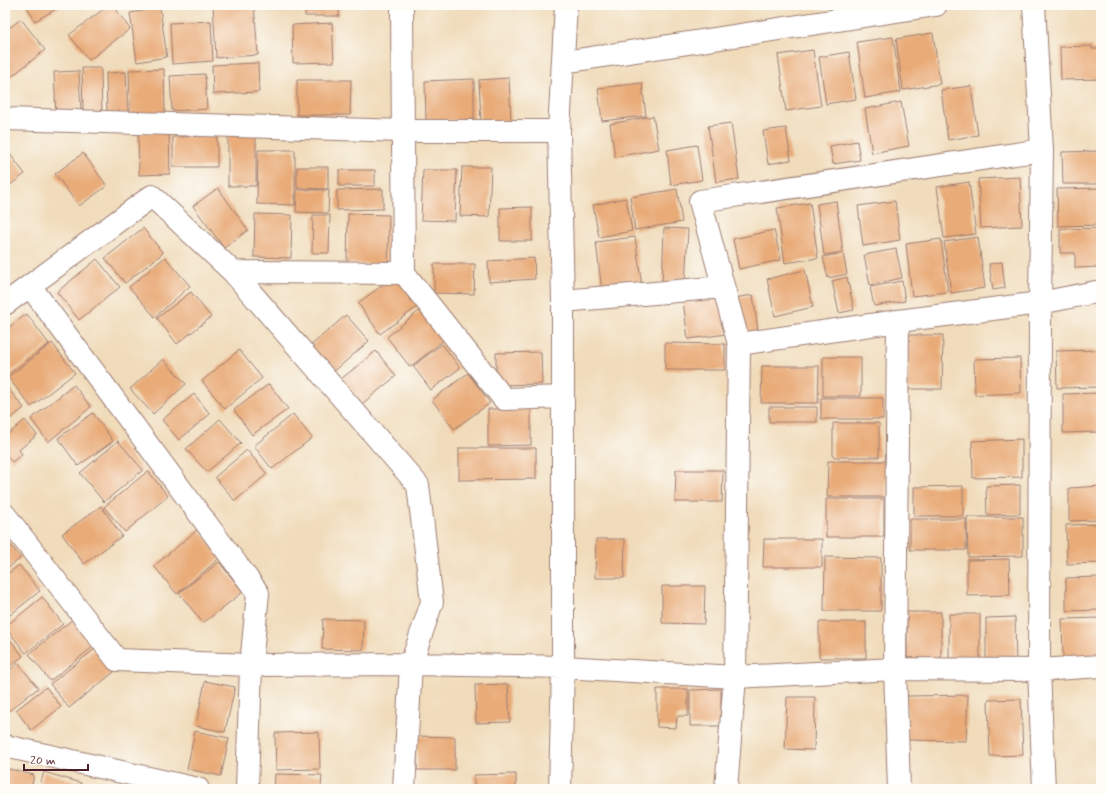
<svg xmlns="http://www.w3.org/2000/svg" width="1106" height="794" font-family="Mynerve,sans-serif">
<rect width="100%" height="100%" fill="#fdfcf7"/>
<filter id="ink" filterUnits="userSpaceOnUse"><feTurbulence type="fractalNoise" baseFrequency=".025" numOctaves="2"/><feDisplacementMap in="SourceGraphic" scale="8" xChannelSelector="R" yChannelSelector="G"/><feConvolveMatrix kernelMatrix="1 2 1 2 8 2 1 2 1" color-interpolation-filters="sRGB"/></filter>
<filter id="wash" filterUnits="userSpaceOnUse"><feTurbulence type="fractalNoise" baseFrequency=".012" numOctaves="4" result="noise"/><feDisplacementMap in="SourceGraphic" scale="16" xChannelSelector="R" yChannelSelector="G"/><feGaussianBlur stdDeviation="0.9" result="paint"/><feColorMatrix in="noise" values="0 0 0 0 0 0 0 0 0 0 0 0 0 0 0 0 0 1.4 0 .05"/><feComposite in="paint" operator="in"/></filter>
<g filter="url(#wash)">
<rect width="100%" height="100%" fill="#f0dbba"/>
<g id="blocks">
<path fill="#e9ac79" d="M 26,5 L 63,5 L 35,21 Z
M 109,5 L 113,5 L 130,29 L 89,60 L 69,35 Z
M 213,5 L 254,5 L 258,55 L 216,58 Z
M 305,5 L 340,5 L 339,16 L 305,16 Z
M 160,8 L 167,57 L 137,62 L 130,13 Z
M 21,19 L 45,50 L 7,80 L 5,77 L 5,31 Z
M 211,21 L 213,61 L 172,64 L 170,23 Z
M 332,23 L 334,62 L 293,63 L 292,25 Z
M 933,33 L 940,84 L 903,90 L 896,39 Z
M 893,37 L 901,92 L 865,98 L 857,42 Z
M 1092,46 L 1092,49 L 1101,49 L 1101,79 L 1061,80 L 1060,47 Z
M 813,50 L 821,106 L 786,111 L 778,55 Z
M 849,52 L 856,99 L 826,104 L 819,57 Z
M 258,63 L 259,92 L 213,94 L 212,65 Z
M 82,68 L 101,68 L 102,116 L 83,116 Z
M 164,69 L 165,115 L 130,116 L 129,70 Z
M 79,71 L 81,114 L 56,115 L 54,72 Z
M 126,72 L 128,114 L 107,115 L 106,73 Z
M 205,74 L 207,109 L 172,111 L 170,76 Z
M 509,78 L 511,120 L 481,122 L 479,80 Z
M 474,79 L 474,119 L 426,121 L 425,81 Z
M 297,80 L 351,80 L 350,115 L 297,115 Z
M 642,83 L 646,116 L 602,121 L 598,88 Z
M 971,86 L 978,135 L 948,140 L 941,90 Z
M 901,102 L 909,146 L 872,153 L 865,109 Z
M 653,116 L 659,149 L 615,157 L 610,124 Z
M 731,123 L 739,179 L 716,182 L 708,126 Z
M 786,128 L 791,160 L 768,164 L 763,131 Z
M 169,132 L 170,174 L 139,175 L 138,133 Z
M 228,132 L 256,132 L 256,186 L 228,186 Z
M 217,136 L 217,167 L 173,167 L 173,137 Z
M 857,141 L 860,160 L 833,164 L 830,146 Z
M 697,145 L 702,180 L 671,185 L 667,150 Z
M 258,150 L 295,150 L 295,205 L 257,204 Z
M 1101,151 L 1101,184 L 1063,184 L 1062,152 Z
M 9,153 L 25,174 L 5,189 L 5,156 Z
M 83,153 L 107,186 L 79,206 L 55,174 Z
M 297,167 L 328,167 L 328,189 L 297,188 Z
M 462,167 L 491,167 L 489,217 L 460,216 Z
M 339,170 L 375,170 L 375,186 L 339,186 Z
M 423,170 L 457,170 L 455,221 L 421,220 Z
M 1020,177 L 1022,226 L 981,228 L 978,179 Z
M 969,182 L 976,234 L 944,238 L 937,187 Z
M 218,188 L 248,230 L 224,248 L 193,206 Z
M 1101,188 L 1101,225 L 1058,226 L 1057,189 Z
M 383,189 L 383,209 L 337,210 L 337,190 Z
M 677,189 L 682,222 L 635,230 L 630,197 Z
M 297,190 L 329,190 L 328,213 L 296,212 Z
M 626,198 L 632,231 L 599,237 L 593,205 Z
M 836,201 L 843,252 L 824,255 L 817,204 Z
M 895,201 L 900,240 L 863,246 L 858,206 Z
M 810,203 L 818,258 L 785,263 L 777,208 Z
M 532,207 L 532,241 L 500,241 L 500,208 Z
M 255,214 L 292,215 L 291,258 L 254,257 Z
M 348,214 L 389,215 L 388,264 L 347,263 Z
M 313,215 L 330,215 L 329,253 L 312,253 Z
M 143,228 L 163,253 L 125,283 L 105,258 Z
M 664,228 L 688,229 L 685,285 L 662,285 Z
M 1101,228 L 1101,267 L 1075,268 L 1075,253 L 1060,253 L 1060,229 Z
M 774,230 L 781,260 L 739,269 L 733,239 Z
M 635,237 L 642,286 L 602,292 L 596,242 Z
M 978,237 L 985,288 L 951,293 L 944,242 Z
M 941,239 L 948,292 L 912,296 L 906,244 Z
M 896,249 L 902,278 L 870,285 L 864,255 Z
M 843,253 L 847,274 L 828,278 L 823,257 Z
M 165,257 L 190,286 L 155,317 L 129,287 Z
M 534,258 L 535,279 L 489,282 L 488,261 Z
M 97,259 L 120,287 L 79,320 L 57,292 Z
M 1002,262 L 1005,288 L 993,290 L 989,264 Z
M 434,264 L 475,264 L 474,294 L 434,293 Z
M 805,270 L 813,307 L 775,316 L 767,279 Z
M 398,274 L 420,305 L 380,334 L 358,303 Z
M 847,277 L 854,310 L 839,313 L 832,281 Z
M 902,281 L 905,301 L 874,306 L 870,287 Z
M 191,292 L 211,317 L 177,344 L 157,318 Z
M 753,295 L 758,331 L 739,333 L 734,298 Z
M 722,296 L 727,334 L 688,339 L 683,301 Z
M 425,306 L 449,336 L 410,367 L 387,337 Z
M 27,314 L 49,344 L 7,375 L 5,373 L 5,330 Z
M 346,315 L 369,341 L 331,374 L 308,348 Z
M 908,335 L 943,335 L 942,389 L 908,389 Z
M 52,343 L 75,373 L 31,407 L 8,377 Z
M 665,343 L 725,344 L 725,370 L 665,370 Z
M 442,344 L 460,368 L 431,390 L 413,366 Z
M 239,350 L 262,378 L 225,409 L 202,381 Z
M 1101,350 L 1101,387 L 1057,388 L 1056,351 Z
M 376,351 L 396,376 L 362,404 L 341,379 Z
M 541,352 L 542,384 L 496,385 L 496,353 Z
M 823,357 L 861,357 L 861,396 L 823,396 Z
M 1020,358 L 1021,393 L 975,395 L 974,359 Z
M 163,359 L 186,384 L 153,414 L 130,389 Z
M 762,366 L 819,366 L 818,403 L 761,403 Z
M 468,373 L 490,403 L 454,429 L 432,400 Z
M 5,384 L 24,408 L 5,423 Z
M 269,384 L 288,409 L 252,435 L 234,410 Z
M 74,385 L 91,407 L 48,442 L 31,419 Z
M 1101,393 L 1101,432 L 1063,433 L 1063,394 Z
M 194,394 L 210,414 L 179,440 L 162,420 Z
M 821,398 L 883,398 L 883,419 L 821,419 Z
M 769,407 L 817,407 L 817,422 L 769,422 Z
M 488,409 L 531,409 L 531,445 L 488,446 Z
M 93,413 L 113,441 L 78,466 L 58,438 Z
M 293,414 L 312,438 L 272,469 L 254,446 Z
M 220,419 L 241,443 L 207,472 L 186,449 Z
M 25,420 L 37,435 L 19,450 L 22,454 L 12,462 L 6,455 L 5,455 L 5,432 L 7,435 Z
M 833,423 L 879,423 L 879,457 L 833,457 Z
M 1022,439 L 1022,477 L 973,478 L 972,441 Z
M 118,441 L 143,470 L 104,502 L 80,473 Z
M 459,448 L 536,448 L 536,479 L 459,480 Z
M 247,450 L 267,474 L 235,501 L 215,477 Z
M 828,461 L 886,461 L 886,497 L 827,497 Z
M 676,470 L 723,470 L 722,502 L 675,502 Z
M 148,471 L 168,496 L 125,532 L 104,507 Z
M 1020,485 L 1020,514 L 987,515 L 986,486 Z
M 963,486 L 963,516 L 914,516 L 914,487 Z
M 1101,486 L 1101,520 L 1069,521 L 1069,488 Z
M 826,499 L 884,499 L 884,537 L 826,537 Z
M 101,506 L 122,536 L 84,564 L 62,534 Z
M 967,517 L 1023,517 L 1023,556 L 968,557 Z
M 910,519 L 966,519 L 966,550 L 910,550 Z
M 1101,524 L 1101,563 L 1067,564 L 1066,525 Z
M 198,529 L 221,557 L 177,594 L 154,566 Z
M 5,538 L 21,558 L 5,570 Z
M 596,539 L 625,539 L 624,578 L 595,578 Z
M 764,539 L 822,539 L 822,567 L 763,567 Z
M 825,557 L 881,558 L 881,611 L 824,611 Z
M 1009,559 L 1010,595 L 967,596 L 967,560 Z
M 219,562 L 243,592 L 203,623 L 179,593 Z
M 19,565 L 40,591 L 5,619 L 5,576 Z
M 1100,577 L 1101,610 L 1066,611 L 1066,578 Z
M 662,586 L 705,586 L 704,624 L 662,623 Z
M 42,597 L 63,624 L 26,653 L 5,627 Z
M 907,612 L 941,612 L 941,661 L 907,661 Z
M 949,614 L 980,614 L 980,666 L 949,666 Z
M 1015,617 L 1016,666 L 986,666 L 986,618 Z
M 1101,618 L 1101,658 L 1063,658 L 1062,619 Z
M 73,619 L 94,646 L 50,681 L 29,654 Z
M 323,619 L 364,620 L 363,650 L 322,649 Z
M 819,622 L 866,622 L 866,658 L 819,658 Z
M 5,633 L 23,656 L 5,670 Z
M 96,648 L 114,672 L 69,708 L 50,684 Z
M 18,663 L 38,688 L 5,714 L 5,674 Z
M 205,681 L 235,687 L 225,732 L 196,726 Z
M 508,684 L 510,722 L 476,723 L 475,685 Z
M 46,687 L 61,707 L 31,730 L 16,710 Z
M 657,689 L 688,689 L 688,716 L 677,716 L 676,728 L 657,727 Z
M 721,689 L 721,726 L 690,726 L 690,690 Z
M 968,695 L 966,741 L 907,740 L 907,696 Z
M 787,697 L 815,697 L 814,750 L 785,749 Z
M 1021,699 L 1023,755 L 990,756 L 988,700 Z
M 195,731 L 229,738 L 221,776 L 187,769 Z
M 319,732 L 320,769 L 276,770 L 275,733 Z
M 417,736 L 455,737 L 455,770 L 417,770 Z
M 5,768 L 34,775 L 31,789 L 5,789 Z
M 44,772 L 81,783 L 80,789 L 39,789 Z
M 275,774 L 322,775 L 321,789 L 274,789 Z
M 516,774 L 516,789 L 474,789 L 474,775 Z"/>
</g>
</g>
<g filter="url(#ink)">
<use href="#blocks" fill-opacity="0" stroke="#9d7d72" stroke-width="1"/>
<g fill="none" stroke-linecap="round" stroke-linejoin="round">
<g stroke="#9d7d72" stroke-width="24">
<path id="street" d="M 402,5 L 404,273
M 1034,5 L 1042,150 L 1040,303 L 1039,670 L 1044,789
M 564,62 L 936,5
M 5,119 L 403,131 L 559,131
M 233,272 L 404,273 L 504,399 L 563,397
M 30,286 L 258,593 L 251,665 L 247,789
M 563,301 L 723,287
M 5,304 L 152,196 L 233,272 L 418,485 L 432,602 L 411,664 L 404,789
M 898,321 L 895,669 L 899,789
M 739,344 L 898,321 L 1040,303 L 1101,291
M 5,515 L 117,660 L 251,665 L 411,664 L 563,667 L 735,677 L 895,669 L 1039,670 L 1101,666
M 5,746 L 198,789
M 560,789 L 563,667 L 563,301 L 559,131 L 566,5
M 726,789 L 735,677 L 739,344 L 700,201 L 1042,150"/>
</g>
<use href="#street" stroke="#fff" stroke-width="22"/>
</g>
</g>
<rect width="1106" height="794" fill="none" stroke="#fdfcf7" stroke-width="20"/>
<path d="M24 764v6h64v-6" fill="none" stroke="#4a1f2b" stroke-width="2"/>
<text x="30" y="764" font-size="12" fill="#4a1f2b" stroke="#fdfcf7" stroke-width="3" paint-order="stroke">20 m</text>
</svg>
